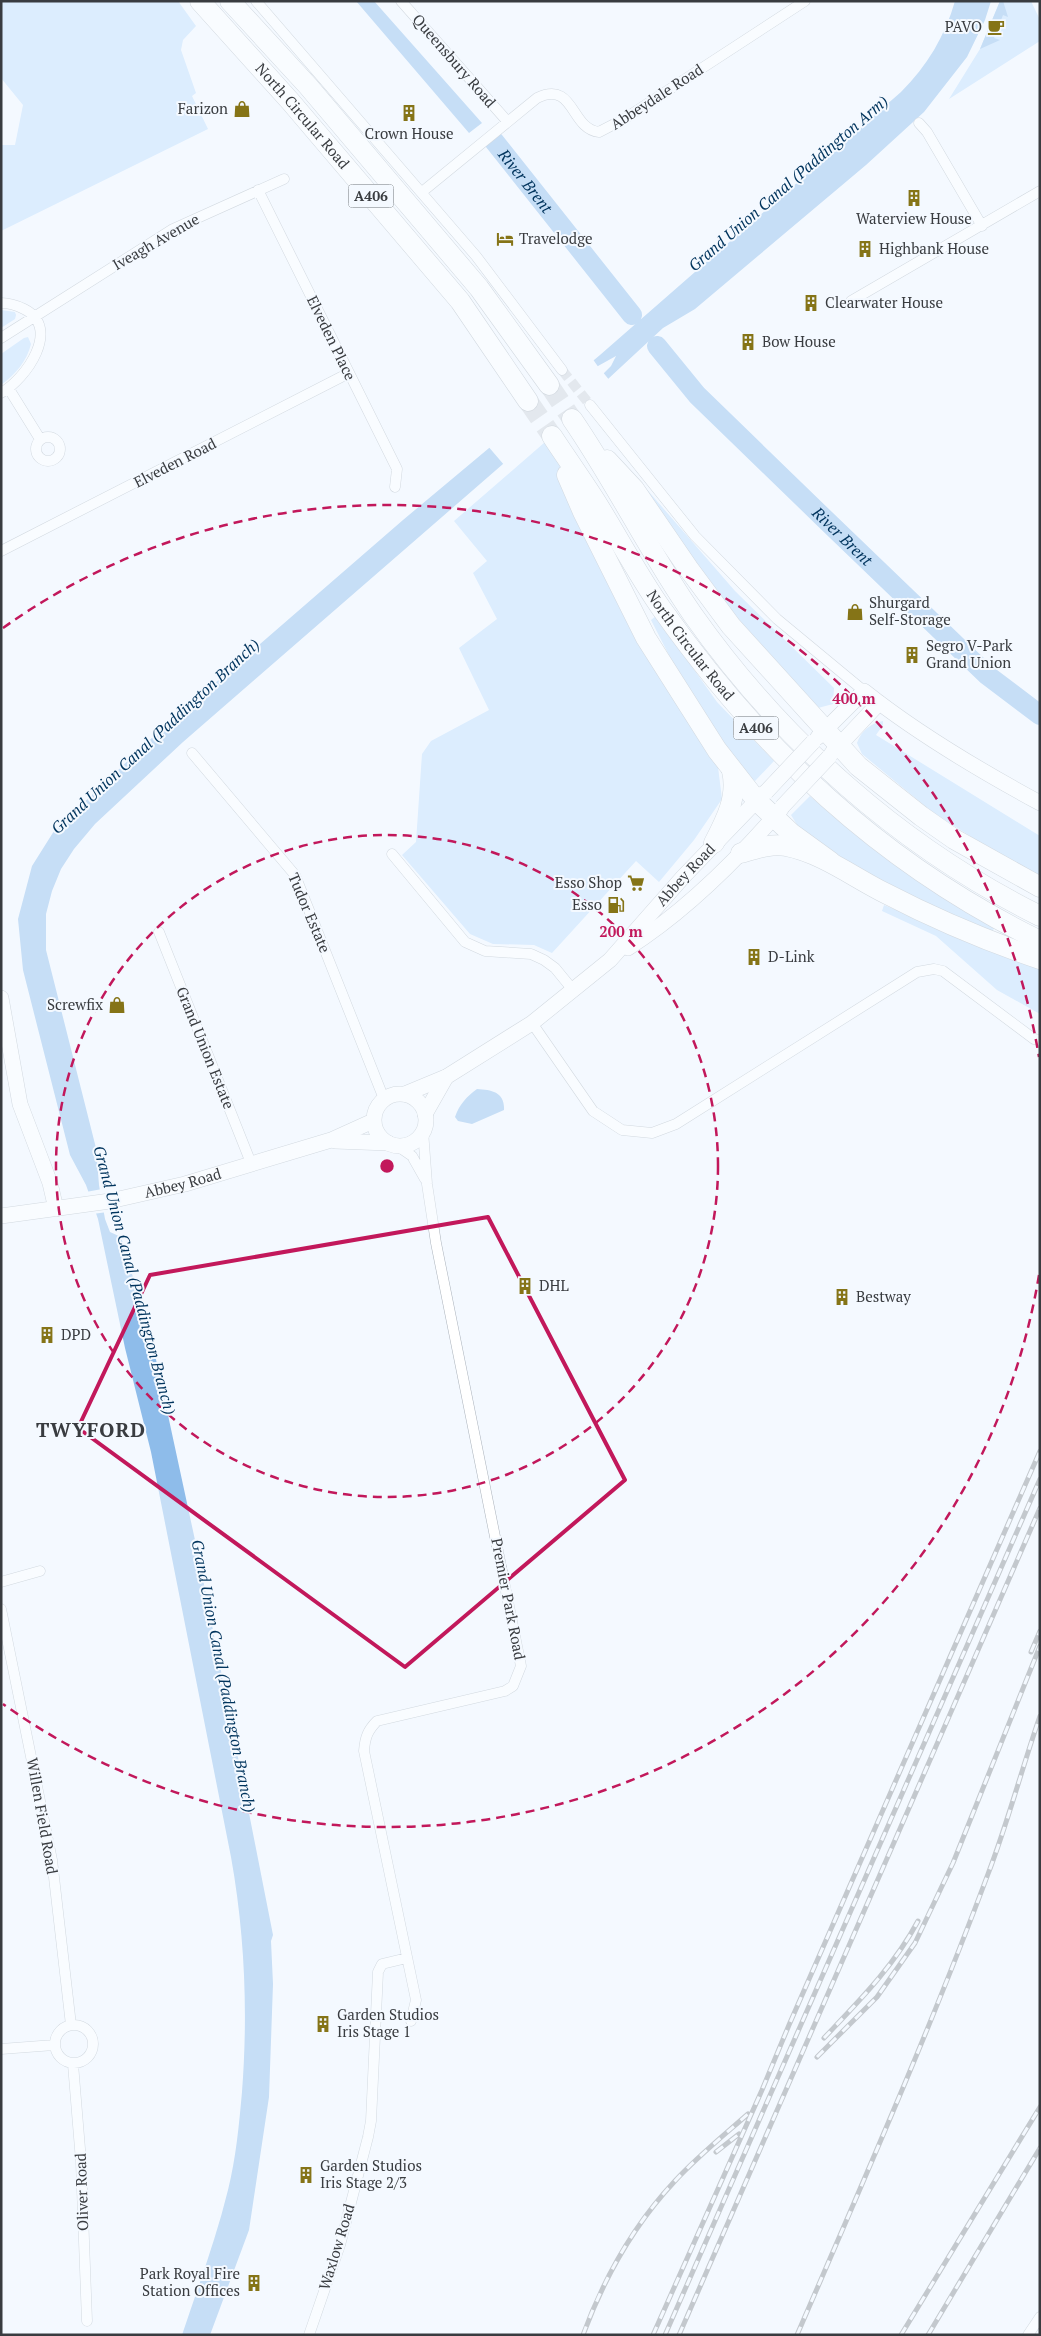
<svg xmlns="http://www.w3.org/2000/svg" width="1041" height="2336" font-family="'PT Serif',serif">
<rect width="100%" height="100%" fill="#f4f9ff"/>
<path fill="#beddfc" d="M 1,1 L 178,1 L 196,26 L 183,40 L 181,50 L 196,93 L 192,96 L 208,129 L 1,231 L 1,145 L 15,145 L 23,105 L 1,78 Z
M 1000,1 L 1031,1 L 1040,20 L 1040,41 L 949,99 L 980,49 Z
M 1,310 L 15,312 L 16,315 L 15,319 L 1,328 Z
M 28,337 L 31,344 C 27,361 15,375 1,385 L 1,354 L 24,338 Z
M 552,436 L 716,751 L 722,799 L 694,840 L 659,882 L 636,861 L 552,953 L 534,945 L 493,944 L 470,934 L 402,855 L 416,842 L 422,754 L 431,741 L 489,710 L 459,648 L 497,619 L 473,573 L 487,561 L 454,521 Z
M 643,485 L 735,591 L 834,688 L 833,704 L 818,708 L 720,602 Z
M 656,616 L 717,702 L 774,761 L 755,781 L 742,771 L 674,665 L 651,620 Z
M 883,721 L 883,725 L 876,735 L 1040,836 L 1040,881 L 931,811 L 862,754 L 857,743 C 861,731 871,723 883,721 Z
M 810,796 C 867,848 928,890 994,928 L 992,933 L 891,886 L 834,854 L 799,828 L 791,815 Z
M 884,905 L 1040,969 L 1040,1014 L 997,990 L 936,936 L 882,911 Z"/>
<path fill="#8ebcea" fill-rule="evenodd" d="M 356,1 L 374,1 L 482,123 L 469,133 Z
M 955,1 L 991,1 L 985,20 L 967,57 L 924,112 L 866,165 L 695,309 L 663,328 L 608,379 L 516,456 L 503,464 L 183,742 L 95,824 L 74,849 L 61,869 L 52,891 L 46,914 L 46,950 L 96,1148 L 99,1185 L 105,1219 L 110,1232 L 121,1237 L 152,1341 L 198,1554 L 273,1935 L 271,1941 L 273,1984 L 269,2097 L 249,2230 L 210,2335 L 182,2335 C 198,2287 216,2239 228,2190 C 236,2158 239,2125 242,2092 C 248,2013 245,1935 231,1857 L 151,1452 L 125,1348 L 98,1219 L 86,1185 L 70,1155 L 23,970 L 18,919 L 32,866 L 54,831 L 154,736 L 403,520 L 600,355 L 901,92 C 927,66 945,36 955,1 ZM 616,356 L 611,366 L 604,373 L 508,452 L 496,454 L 502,446 L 598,366 Z
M 1000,1 L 1003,1 L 1008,17 L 1003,15 L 994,38 L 1000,40 L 980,49 Z
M 477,1089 C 492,1090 505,1092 504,1110 L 472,1124 L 458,1121 L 455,1117 C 459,1105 467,1096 477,1089 Z"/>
<path fill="#f4f9ff" d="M 592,358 L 599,368 L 504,447 L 499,453 L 602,371 L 610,381 L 518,458 L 505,466 L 487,445 Z
M 102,1189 L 107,1212 L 93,1214 L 86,1192 Z"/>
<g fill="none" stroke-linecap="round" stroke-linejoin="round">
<g stroke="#8ebcea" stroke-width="20">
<path id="s1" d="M 494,141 L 632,315"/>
<path id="s2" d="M 657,346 L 697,395 L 831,525 L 987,675 L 1040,715"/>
</g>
<path stroke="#cfd3d9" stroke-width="10" stroke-dasharray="10 5" stroke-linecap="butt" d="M 562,370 L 590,405"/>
<path stroke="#cfd3d9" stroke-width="20" stroke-dasharray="20 10" stroke-linecap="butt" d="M 549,385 L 572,419
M 528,401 L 552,436"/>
<g stroke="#aab2bb" stroke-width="11">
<path id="street" d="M 256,1 L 476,256 L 562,370
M 401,1 L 507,121
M 919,123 L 927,132 L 982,226
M 258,190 L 397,469 L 395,487
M 422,192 L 537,98 C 575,80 570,129 599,132 L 624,119 L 805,1
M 851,301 L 1040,191
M 1,303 C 9,303 16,305 24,309 C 62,328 26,379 1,393
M 1,338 L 173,229 L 284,179
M 9,389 L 40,439
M 590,405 L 695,536 L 777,619 L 864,691
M36 449a12 12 0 1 1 24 0a12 12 0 1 1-24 0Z
M 1,551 L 349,373
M 192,753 L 295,875 L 384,1099
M 392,854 L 465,942 L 485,951 L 531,954 L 544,960 L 555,968 L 573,990
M 159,932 L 251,1163
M 532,1023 L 593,1111 L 622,1130 L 652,1133 L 676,1124 L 917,972 L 934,969 L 943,971 L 1034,1039 L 1040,1040
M 396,1145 L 412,1156 L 425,1179
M 1,1582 L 40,1571
M 1,1609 L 52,1860 L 71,2025
M 411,2021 L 416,2000 L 364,1751 C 365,1737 368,1730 377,1721 L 505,1691 L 513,1686 L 521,1666 L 436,1243 L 427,1184 L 423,1131
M55 2044a19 19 0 1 1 38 0a19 19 0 1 1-38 0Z
M 1,2049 L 54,2045
M 73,2064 L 81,2161 L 87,2321
M 309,2335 L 340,2245 L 368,2137 L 371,2121 L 378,1972 L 382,1964 L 407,1958
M 1028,2335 L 1040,2317"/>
</g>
<g stroke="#aab2bb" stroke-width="16">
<g id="secondary">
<path d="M 818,737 L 864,691 C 918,734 979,770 1040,803"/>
<path d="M 832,753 L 879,703"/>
<path d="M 628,948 C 686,911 736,861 781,809"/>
<path d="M 1,998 L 20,1104 L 50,1183 L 56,1209"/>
<path id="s3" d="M 405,1094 L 446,1077 L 532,1023 L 610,960 L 683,877 L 764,793"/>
<circle cx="400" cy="1120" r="26"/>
<path d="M 425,1114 L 446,1077"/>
<path d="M 335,1141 L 388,1143"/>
<path id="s4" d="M 1,1216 L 110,1201 L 185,1184 L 331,1140 L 373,1121"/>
</g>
</g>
<g stroke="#aab2bb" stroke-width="21">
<g id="highway">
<path id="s5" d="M 200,1 L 290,101 L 460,301 L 528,401"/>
<path d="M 230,1 L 308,86 L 479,288 L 549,385"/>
<path d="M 572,419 C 616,483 649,552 693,615 C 782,741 901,847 1040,916"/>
<path id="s6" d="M 552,436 C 567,459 583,481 598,505 C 619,539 638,575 661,608 C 762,751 881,863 1040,941"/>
<path d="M 607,460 L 634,489 L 688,568 L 731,626 L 858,766 L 921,816 L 954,839 L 1040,887"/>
<path d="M 567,475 L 583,512 L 646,638 L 717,750 L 757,801 L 791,833 L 831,862"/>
<path d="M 714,843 C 726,820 738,797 732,771"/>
<path d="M 741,853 C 755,849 772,843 786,846 C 822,853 853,877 885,893 C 935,919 987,941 1040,959"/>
</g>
</g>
<use href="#street" stroke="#fff" stroke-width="10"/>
<use href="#secondary" stroke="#fff" stroke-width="15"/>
<use href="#highway" stroke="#fff" stroke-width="20"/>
<g stroke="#888c91" stroke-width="5">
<path id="rail" d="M 1031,1652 L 1040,1631
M 824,2038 C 859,2001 894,1966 918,1921
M 817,2057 L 877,1997 L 915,1943 L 953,1863 L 1040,1646
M 716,2152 L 739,2134
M 583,2335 C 604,2278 633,2226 674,2182 C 697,2157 723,2136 748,2114
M 653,2335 L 762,2090 L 789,2025 L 1040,1451
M 665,2335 L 1040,1479
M 679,2335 L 1040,1508
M 797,2335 C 863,2182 930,2030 988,1874 C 1008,1822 1022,1768 1040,1716
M 901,2335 L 1040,2107
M 928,2335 L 1040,2148"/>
</g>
<use href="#rail" stroke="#f4f9ff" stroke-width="3" stroke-dasharray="9" stroke-linecap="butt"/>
<g stroke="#aab2bb" stroke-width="16" stroke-linecap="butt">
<path id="secondary-bridge" d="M 766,792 L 813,742
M 782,807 L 829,757"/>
</g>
<use href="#secondary-bridge" stroke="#fff" stroke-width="15"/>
</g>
<path d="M0 0H1041V2336H0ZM 488,1217 L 625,1480 L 405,1667 L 78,1428 L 150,1275 Z" fill="#f4f9ff" fill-opacity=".55" fill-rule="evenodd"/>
<path fill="none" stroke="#c2185b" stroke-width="4" stroke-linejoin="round" d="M 488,1217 L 625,1480 L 405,1667 L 78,1428 L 150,1275 Z"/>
<g fill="none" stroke="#c2185b" stroke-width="2.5" stroke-dasharray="9 6">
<circle cx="387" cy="1166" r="331"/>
<path d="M1039 1275A661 661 0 0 1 3 1704M3 628A661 661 0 0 1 1039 1057"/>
</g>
<defs>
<g id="cafe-bare" transform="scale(1.35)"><path d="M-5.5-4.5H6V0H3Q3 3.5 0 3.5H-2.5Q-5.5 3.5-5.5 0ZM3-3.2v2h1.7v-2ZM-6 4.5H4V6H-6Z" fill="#857417" stroke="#f4f9ff" stroke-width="2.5" paint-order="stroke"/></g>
<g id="shop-bare" transform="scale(1.35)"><path d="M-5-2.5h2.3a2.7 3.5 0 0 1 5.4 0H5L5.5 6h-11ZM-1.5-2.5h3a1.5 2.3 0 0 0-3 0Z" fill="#857417" stroke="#f4f9ff" stroke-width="2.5" paint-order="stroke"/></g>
<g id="building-bare" transform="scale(1.35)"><path d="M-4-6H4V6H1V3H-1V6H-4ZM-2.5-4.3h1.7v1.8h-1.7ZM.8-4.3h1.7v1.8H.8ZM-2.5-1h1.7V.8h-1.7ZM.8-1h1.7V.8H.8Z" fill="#857417" stroke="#f4f9ff" stroke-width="2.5" paint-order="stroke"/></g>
<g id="hotel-bare" transform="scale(1.35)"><path d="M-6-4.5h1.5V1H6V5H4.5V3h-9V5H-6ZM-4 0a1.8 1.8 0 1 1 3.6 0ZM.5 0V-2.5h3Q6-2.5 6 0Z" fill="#857417" stroke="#f4f9ff" stroke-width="2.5" paint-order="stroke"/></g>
<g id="supermarket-bare" transform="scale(1.35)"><path d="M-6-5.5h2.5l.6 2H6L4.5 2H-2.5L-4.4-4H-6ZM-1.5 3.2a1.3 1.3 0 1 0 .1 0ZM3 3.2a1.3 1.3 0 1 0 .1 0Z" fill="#857417" stroke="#f4f9ff" stroke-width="2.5" paint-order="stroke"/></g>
<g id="fuel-bare" transform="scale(1.35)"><path d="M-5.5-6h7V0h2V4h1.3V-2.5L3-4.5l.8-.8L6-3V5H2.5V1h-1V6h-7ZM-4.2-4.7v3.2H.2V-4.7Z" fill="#857417" stroke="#f4f9ff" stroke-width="2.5" paint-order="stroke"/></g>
</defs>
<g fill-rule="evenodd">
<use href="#cafe-bare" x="996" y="27"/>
<use href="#shop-bare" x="242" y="109"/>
<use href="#building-bare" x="409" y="113"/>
<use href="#building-bare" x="914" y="198"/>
<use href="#hotel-bare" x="505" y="239"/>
<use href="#building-bare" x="865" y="249"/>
<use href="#building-bare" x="811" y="303"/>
<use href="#building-bare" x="748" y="342"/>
<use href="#shop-bare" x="855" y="612"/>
<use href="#building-bare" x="912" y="655"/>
<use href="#supermarket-bare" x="636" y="883"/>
<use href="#fuel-bare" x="616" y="905"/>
<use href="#building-bare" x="754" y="957"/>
<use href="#shop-bare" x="117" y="1005"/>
<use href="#building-bare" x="525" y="1286"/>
<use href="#building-bare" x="842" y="1297"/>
<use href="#building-bare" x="47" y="1335"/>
<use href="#building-bare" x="323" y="2024"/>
<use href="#building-bare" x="306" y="2175"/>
<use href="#building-bare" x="254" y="2283"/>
</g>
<g text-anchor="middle" stroke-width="4" stroke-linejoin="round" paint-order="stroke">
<g fill="#f4f9ff" stroke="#717579" stroke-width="1">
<rect x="348.5" y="184.5" width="45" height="23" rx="4"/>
<rect x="733.5" y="716.5" width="45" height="23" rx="4"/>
</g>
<g font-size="14" font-weight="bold" fill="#393c40">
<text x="371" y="201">A406</text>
<text x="756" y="733">A406</text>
</g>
<g font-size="15" fill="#393c40" stroke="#f4f9ff" text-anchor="start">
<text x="982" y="32" text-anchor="end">PAVO</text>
<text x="228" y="114" text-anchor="end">Farizon</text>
<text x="409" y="139" text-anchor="middle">Crown House</text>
<text x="914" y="224" text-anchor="middle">Waterview House</text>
<text x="519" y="244">Travelodge</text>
<text x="879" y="254">Highbank House</text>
<text x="825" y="308">Clearwater House</text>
<text x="762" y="347">Bow House</text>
<text x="869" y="608">Shurgard<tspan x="869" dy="17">Self-Storage</tspan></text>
<text x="926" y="651">Segro V-Park<tspan x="926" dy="17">Grand Union</tspan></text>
<text x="622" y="888" text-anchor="end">Esso Shop</text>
<text x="602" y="910" text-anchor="end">Esso</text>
<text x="768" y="962">D-Link</text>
<text x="103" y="1010" text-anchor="end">Screwfix</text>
<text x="539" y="1291">DHL</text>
<text x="856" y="1302">Bestway</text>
<text x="61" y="1340">DPD</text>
<text x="337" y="2020">Garden Studios<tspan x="337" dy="17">Iris Stage 1</tspan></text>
<text x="320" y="2171">Garden Studios<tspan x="320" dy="17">Iris Stage 2/3</tspan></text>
<text x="240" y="2279" text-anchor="end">Park Royal Fire<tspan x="240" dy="17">Station Offices</tspan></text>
</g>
<g font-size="15" fill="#393c40" stroke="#f4f9ff">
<text transform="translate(454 61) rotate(49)" y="5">Queensbury Road</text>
<text transform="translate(657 97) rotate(-33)" y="5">Abbeydale Road</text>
<text dy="5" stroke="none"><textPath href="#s5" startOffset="154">North Circular Road</textPath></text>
<text transform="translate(156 242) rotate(-30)" y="5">Iveagh Avenue</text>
<text transform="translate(331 338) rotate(64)" y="5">Elveden Place</text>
<text transform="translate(175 463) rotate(-27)" y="5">Elveden Road</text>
<text dy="5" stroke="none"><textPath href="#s6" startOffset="251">North Circular Road</textPath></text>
<text dy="5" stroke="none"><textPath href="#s3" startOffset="360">Abbey Road</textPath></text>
<text transform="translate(309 913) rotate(67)" y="5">Tudor Estate</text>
<text transform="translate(205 1048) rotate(68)" y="5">Grand Union Estate</text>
<text dy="5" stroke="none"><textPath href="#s4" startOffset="185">Abbey Road</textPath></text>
<text transform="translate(508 1599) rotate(79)" y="5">Premier Park Road</text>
<text transform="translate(42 1816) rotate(80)" y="5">Willen Field Road</text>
<text transform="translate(82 2192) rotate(-92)" y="5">Oliver Road</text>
<text transform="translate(337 2247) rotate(-73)" y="5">Waxlow Road</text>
</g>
<g font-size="16" font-style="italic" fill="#00345d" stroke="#f4f9ff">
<text dy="6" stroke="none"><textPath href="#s1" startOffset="51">River Brent</textPath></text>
<text transform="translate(788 183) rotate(-41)" y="6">Grand Union Canal (Paddington Arm)</text>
<text dy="6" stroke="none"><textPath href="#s2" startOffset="266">River Brent</textPath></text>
<text transform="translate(155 736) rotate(-43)" y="6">Grand Union Canal (Paddington Branch)</text>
<text transform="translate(135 1280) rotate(75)" y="6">Grand Union Canal (Paddington Branch)</text>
<text transform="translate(224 1676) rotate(79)" y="6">Grand Union Canal (Paddington Branch)</text>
</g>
<g font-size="20" font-weight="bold" letter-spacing="1" fill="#393c40" stroke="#f4f9ff">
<text x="91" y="1437">TWYFORD</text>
</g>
</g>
<circle cx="387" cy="1166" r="8" fill="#c2185b" stroke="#f4f9ff" stroke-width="2.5"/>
<g font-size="15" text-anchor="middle" font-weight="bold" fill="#c2185b" stroke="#f4f9ff" stroke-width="4" stroke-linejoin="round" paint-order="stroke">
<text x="854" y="704">400 m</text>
<text x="621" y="937">200 m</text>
</g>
<rect width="1041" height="2336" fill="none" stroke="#393c40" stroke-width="5"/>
</svg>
